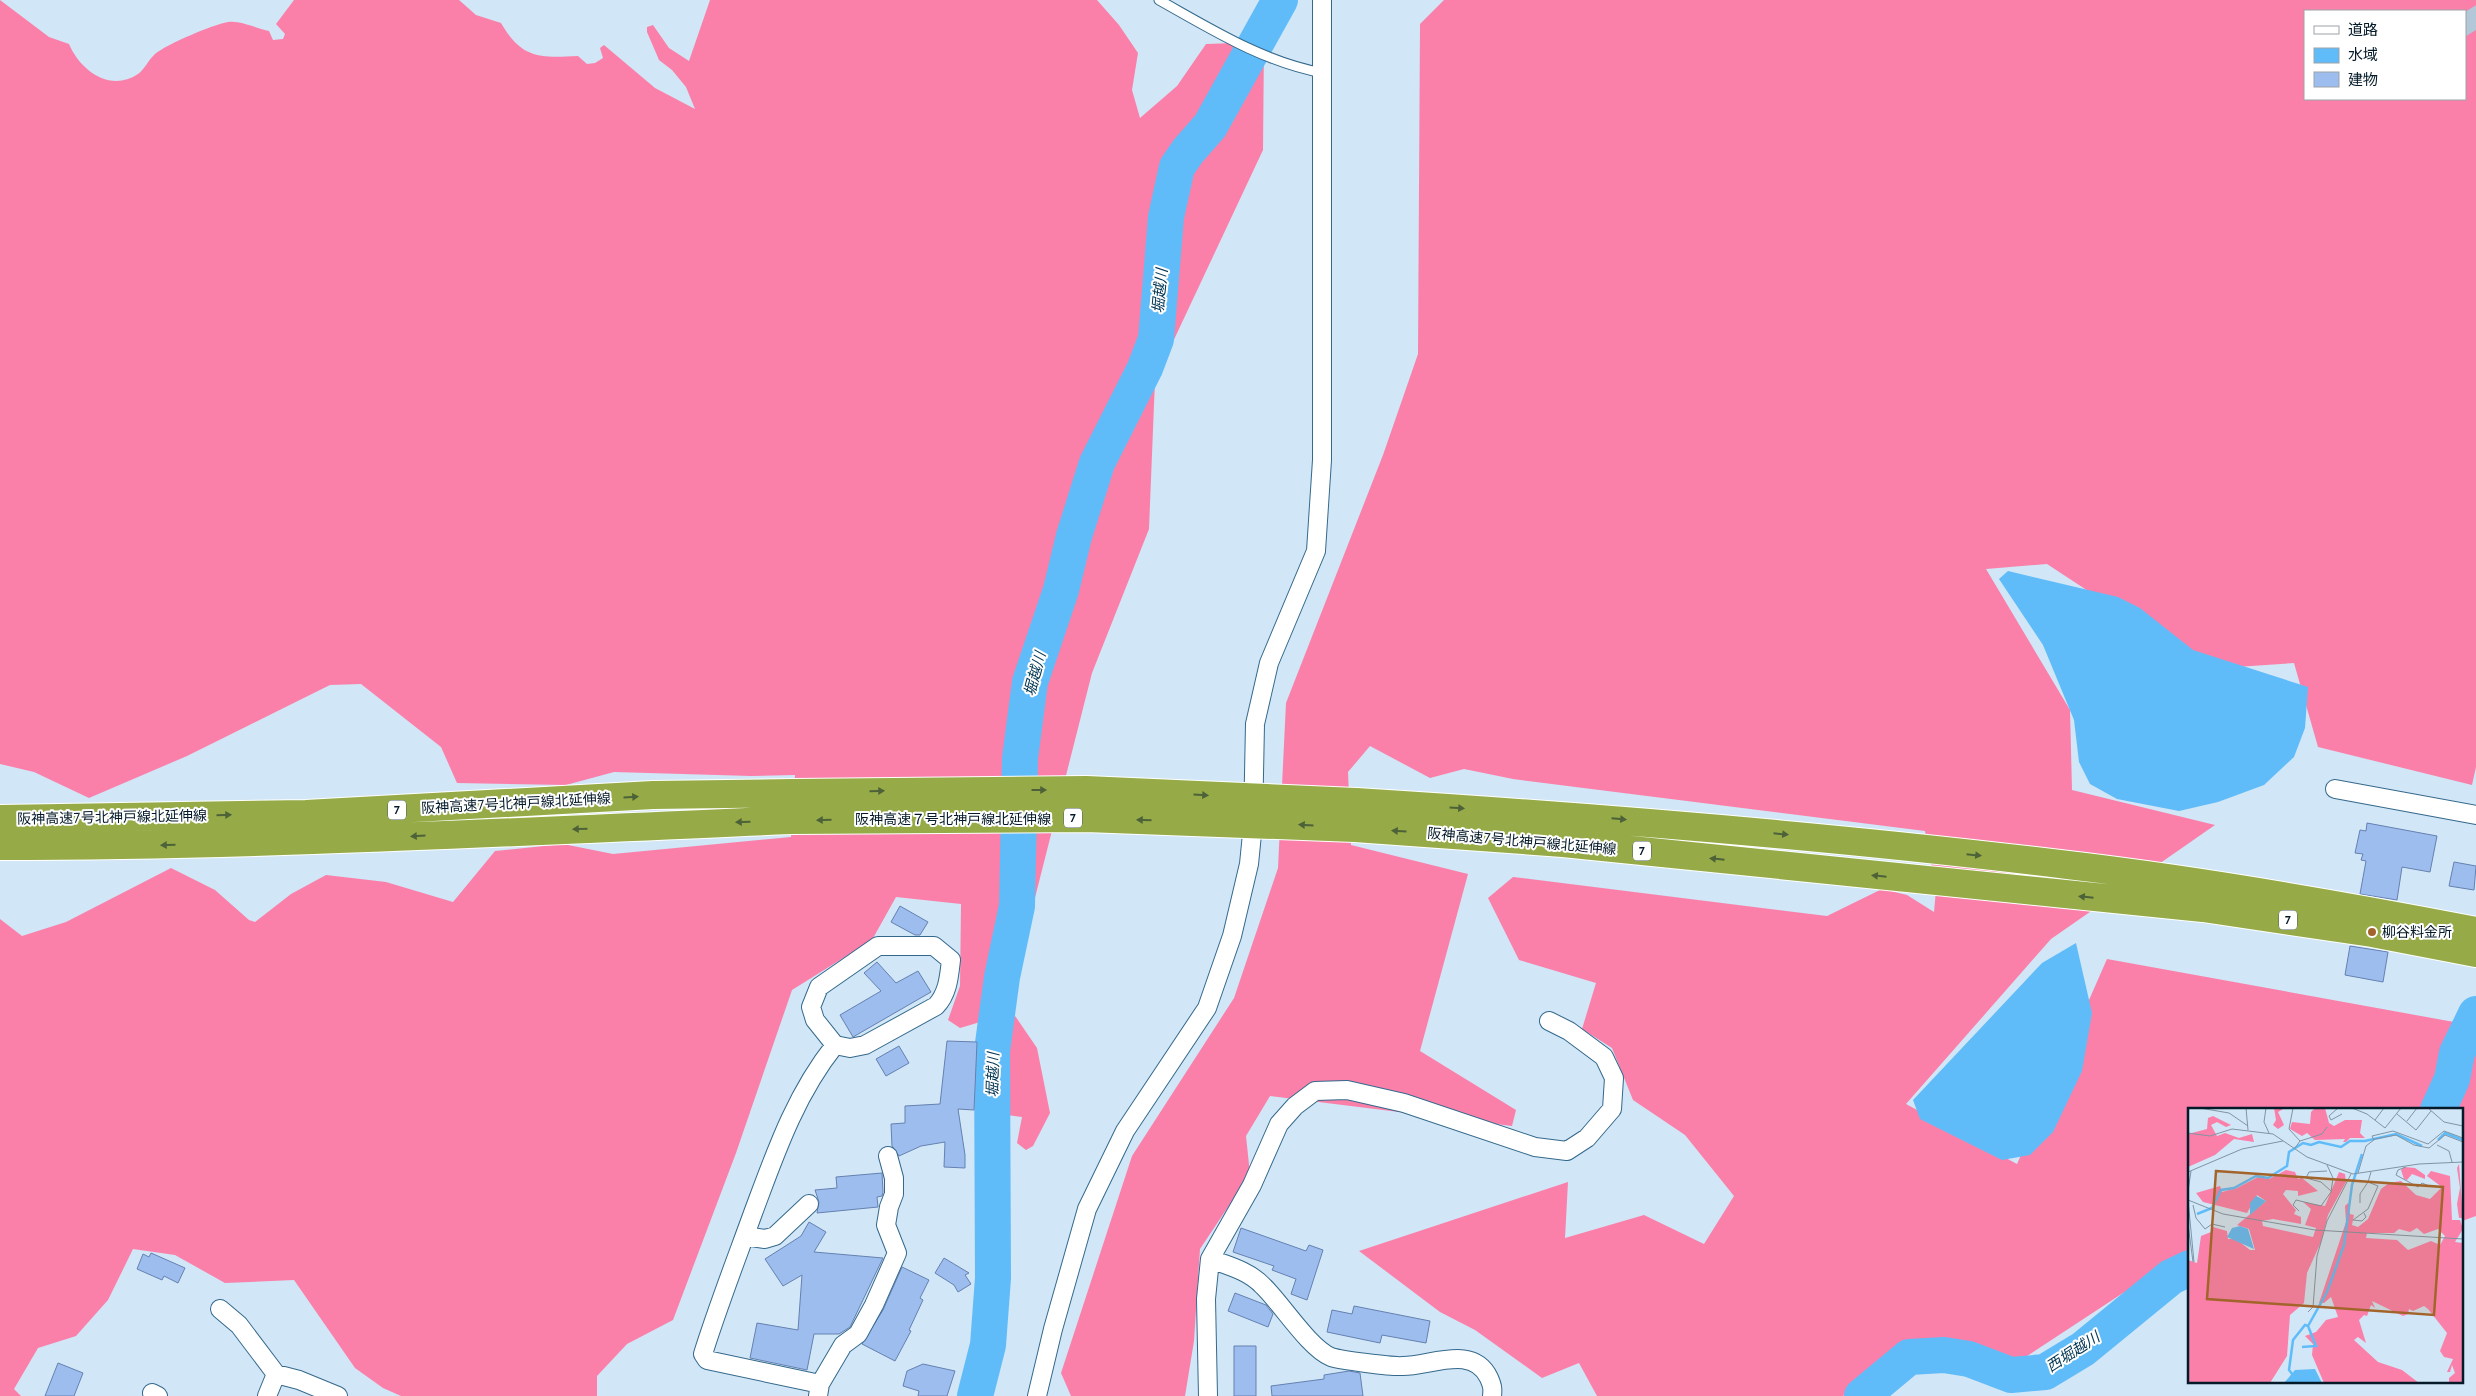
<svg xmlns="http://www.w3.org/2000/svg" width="2476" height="1396" font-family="'PT Sans','Noto Sans JP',sans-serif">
<rect width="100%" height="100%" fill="#d1e6f6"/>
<path fill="#fa80aa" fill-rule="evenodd" d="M 0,0 L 49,37 L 69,44 C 80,70 110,93 138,74 C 145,69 148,60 155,54 C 167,44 212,25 228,22 C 240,20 258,29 269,31 L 273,40 L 283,39 L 285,34 L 276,24 L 294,0 L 459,0 L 476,15 L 501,23 C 522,59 539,58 578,56 L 587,64 L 595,63 L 603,58 L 600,48 L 604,45 L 655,88 L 695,109 L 686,87 L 672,70 L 659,60 L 647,32 L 647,27 L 653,25 L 669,48 L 689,61 L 710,0 L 1097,0 L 1119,25 L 1138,53 L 1132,90 L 1140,118 L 1177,86 L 1206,44 L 1264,42 L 1263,150 L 1155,380 L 1149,529 L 1092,673 L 1024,941 L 1011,1010 L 1037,1048 L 1050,1113 L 1033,1146 L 1026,1150 L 1017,1143 L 1022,1117 L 1000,1114 L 987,1020 L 960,1028 L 948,1020 L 960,986 L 961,904 L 896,897 L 872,940 L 792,990 L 736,1153 L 673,1320 L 627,1344 L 597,1376 L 597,1396 L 401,1396 L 383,1388 L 355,1368 L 294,1280 L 225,1283 L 175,1255 L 133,1249 L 108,1300 L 76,1336 L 38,1348 L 14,1389 L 21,1396 L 0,1396 L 0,919 L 22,936 L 66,922 L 171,868 L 215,890 L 249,920 L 255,922 L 291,894 L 326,875 L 386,882 L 453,902 L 495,851 L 563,844 L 613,854 L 791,837 L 795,775 L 751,776 L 614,772 L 566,785 L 457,783 L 441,747 L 361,684 L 330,685 L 187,756 L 89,798 L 34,772 L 0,764 Z
M 1444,0 L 2476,0 L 2476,767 L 2472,785 L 2318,747 L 2294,663 L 2207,669 L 2047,564 L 1986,569 L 2070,710 L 2072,790 L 2215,825 L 2051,939 L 1906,1104 L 2017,1164 L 2107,959 L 2476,1026 L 2476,1216 L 2462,1221 L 2462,1110 L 2190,1110 L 2190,1248 L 2156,1278 L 2123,1293 L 2021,1360 L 1893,1348 L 1843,1396 L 1597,1396 L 1579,1363 L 1542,1378 L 1475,1330 L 1440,1312 L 1359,1251 L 1568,1182 L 1565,1238 L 1644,1215 L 1704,1244 L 1734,1196 L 1685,1135 L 1633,1100 L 1612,1048 L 1582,1029 L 1596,983 L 1519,960 L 1488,898 L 1513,877 L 1827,916 L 1882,889 L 1907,895 L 1934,912 L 1936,890 L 1925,831 L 1513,779 L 1464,769 L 1430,778 L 1370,746 L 1348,772 L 1351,845 L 1468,874 L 1420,1051 L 1516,1110 L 1512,1126 L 1270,1096 L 1246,1136 L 1250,1174 L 1200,1249 L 1194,1341 L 1185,1396 L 1071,1396 L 1061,1373 L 1132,1156 L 1234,998 L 1278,868 L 1286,703 L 1383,455 L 1418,354 L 1420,24 ZM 2305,11 L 2465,11 L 2465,99 L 2305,99 Z"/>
<path fill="#60bcf8" d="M 2008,571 L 2118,597 L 2140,608 L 2193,650 L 2308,687 L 2305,728 L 2294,757 L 2264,785 L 2218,802 L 2179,811 L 2117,799 L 2090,784 L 2079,762 L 2074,720 L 2043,645 L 1999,579 Z
M 2076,943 L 2092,1013 L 2082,1071 L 2053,1132 L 2030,1155 L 2002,1160 L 1920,1119 L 1913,1100 L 2042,963 Z"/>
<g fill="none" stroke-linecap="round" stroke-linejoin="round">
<path stroke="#60bcf8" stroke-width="36" d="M 2438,1110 L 2452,1079 L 2457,1053 L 2476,1014
M 975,1396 L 988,1345 L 993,1278 L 992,1051 L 1002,977 L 1017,906 L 1020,758 L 1030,682 L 1061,590 L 1074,536 L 1097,463 L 1145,368 L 1156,339 L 1166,217 L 1177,167 L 1188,151 L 1210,126 L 1280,0
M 1862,1396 L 1909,1357 L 1944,1355 L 1969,1359 L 2011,1375 L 2045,1372 L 2083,1349 L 2171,1277 L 2190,1268"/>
</g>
<path fill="#9ebdef" stroke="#6481b0" d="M 2367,823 L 2437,836 L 2430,872 L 2402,867 L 2397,900 L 2360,894 L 2366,861 L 2361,860 L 2363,854 L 2355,853 L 2360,830 L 2366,831 Z
M 2454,862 L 2476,866 L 2474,890 L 2449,886 Z
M 900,906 L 928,922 L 920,935 L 915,935 L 891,922 Z
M 2350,946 L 2388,952 L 2383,982 L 2345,975 Z
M 877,962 L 896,983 L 918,971 L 931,992 L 853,1037 L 840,1015 L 881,991 L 864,973 Z
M 947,1041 L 977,1042 L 974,1110 L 958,1109 L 965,1155 L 965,1168 L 944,1167 L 945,1142 L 921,1146 L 899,1156 L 892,1146 L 891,1124 L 905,1123 L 905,1106 L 940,1104 Z
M 899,1046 L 909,1063 L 886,1076 L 876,1059 Z
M 882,1173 L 883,1192 L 882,1196 L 877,1197 L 878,1207 L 817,1213 L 819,1202 L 815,1190 L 837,1188 L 836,1177 Z
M 809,1222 L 826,1232 L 814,1252 L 883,1258 L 850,1327 L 839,1334 L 814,1334 L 807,1370 L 750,1358 L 757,1323 L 798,1330 L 802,1275 L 783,1286 L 765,1259 L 801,1236 Z
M 1241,1228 L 1306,1251 L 1309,1245 L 1323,1250 L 1307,1300 L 1291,1294 L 1296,1279 L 1272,1270 L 1274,1266 L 1233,1252 Z
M 151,1253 L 185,1268 L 178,1283 L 164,1276 L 162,1280 L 137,1269 L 143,1254 L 149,1257 Z
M 944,1258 L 969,1273 L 965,1275 L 971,1284 L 958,1292 L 954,1285 L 935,1273 Z
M 902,1267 L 929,1280 L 920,1298 L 923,1300 L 909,1330 L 911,1331 L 895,1361 L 862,1344 L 883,1310 Z
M 1235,1293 L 1266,1305 L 1273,1314 L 1268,1327 L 1228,1311 Z
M 1354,1306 L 1430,1321 L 1426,1343 L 1382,1335 L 1380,1343 L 1327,1332 L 1332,1310 L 1352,1314 Z
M 1234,1346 L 1256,1346 L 1256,1396 L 1234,1396 Z
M 58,1363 L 83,1373 L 74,1396 L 45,1396 Z
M 923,1364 L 955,1371 L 947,1396 L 918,1396 L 919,1391 L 903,1386 L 907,1371 Z
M 1349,1371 L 1360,1373 L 1363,1396 L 1272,1396 L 1271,1386 L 1324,1379 L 1324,1375 Z"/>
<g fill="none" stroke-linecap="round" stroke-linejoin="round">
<path stroke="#b2c7d7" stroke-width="28" stroke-dasharray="28 14" stroke-linecap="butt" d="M 2465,12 L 2476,30"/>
<g stroke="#34698c" stroke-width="11">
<path id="lane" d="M 1159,0 C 1211,29 1263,62 1323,73"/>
</g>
<g stroke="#34698c" stroke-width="20">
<path id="street" d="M 2335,789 L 2476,815
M 878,946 L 934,946 L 951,960 C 949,977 948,993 936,1006 L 865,1045 L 850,1048 L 835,1045 L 815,1020 L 811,1007 L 819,987 Z
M 745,1236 L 765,1239 L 775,1236 L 809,1204
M 1210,1259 C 1229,1266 1249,1271 1263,1286 C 1281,1303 1309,1348 1331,1357 C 1340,1360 1392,1367 1403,1366 C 1431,1366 1473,1344 1489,1378 C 1492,1385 1493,1388 1492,1396
M 220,1309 L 239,1325 L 276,1374
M 820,1384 L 843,1345 L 858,1334 L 874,1305 L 897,1253 L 886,1225 L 889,1207 L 894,1194 L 894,1178 L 888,1156
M 152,1393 L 158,1396
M 267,1396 L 276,1374 L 299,1380 L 338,1396
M 818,1396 L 820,1384 L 707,1360 L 703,1354 C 718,1306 736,1260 753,1213 C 775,1154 795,1095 835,1045
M 1037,1396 L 1053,1329 L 1087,1209 L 1125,1131 L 1207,1008 L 1232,936 L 1249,864 L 1253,824 L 1255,724 L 1269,663 L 1316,551 L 1322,460 L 1322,0
M 1208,1396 L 1206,1299 L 1210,1259 L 1252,1185 L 1279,1124 L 1295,1106 L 1315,1091 L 1347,1090 L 1404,1103 L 1535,1147 L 1567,1151 L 1587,1138 L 1612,1109 L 1614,1078 L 1604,1057 L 1569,1031 L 1549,1021"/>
</g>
<g stroke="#fff" stroke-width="30">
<path id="highway" d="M 1356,802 C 1594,817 1831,836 2068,865 C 2204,881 2341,905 2476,931
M 0,819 L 306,814 L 653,795 L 793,793
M 1355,828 L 1563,843 L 2203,908 L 2372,933 L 2476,953
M 0,846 C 264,846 528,831 791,820"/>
</g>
<use href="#lane" stroke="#fff" stroke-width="9"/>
<use href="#street" stroke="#fff" stroke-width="18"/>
<use href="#highway" stroke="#96ab47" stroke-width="28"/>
<g stroke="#fff" stroke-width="30" stroke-linecap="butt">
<path id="highway-bridge" d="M 793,793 L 1086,790 L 1356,802
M 791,820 L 1086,818 L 1355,828"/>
</g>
<use href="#highway-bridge" stroke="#96ab47" stroke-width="28"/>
</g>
<defs><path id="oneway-solid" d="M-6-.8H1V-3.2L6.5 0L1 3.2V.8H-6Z" transform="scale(1.25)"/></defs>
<g fill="#4d6238">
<use href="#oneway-solid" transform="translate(1039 790)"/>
<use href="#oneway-solid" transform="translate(877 791) rotate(-1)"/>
<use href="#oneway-solid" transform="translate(1201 795) rotate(3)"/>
<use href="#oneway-solid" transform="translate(631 797) rotate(-4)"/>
<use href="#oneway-solid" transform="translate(1457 808) rotate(4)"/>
<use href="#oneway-solid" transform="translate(224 815) rotate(-1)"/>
<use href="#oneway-solid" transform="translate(1619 819) rotate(5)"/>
<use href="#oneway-solid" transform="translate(824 820) rotate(179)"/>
<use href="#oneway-solid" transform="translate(1144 820) rotate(-178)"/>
<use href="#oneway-solid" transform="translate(743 822) rotate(178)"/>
<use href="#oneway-solid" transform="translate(1306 825) rotate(-177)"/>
<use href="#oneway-solid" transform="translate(580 829) rotate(178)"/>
<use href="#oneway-solid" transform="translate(1399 831) rotate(-176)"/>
<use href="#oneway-solid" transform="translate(1781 834) rotate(6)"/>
<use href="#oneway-solid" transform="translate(418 836) rotate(177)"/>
<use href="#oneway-solid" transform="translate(168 845) rotate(179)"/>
<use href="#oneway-solid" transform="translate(1974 855) rotate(6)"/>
<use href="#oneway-solid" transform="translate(1717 859) rotate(-174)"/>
<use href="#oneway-solid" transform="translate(1879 876) rotate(-174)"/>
<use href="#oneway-solid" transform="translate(2086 897) rotate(-174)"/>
</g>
<circle fill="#a3642b" stroke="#fff" stroke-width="2" cx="2372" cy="932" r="5"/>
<g text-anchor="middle" stroke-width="4" stroke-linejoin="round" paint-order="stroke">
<g fill="#fff" stroke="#4f5f68" stroke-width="1">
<rect x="388" y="800.5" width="18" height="19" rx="4"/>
<rect x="1064" y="808.5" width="18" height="19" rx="4"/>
<rect x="1633" y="841.5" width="18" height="19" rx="4"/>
<rect x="2279" y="910.5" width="18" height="19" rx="4"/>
</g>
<g font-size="12" font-weight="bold" fill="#041a28">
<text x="397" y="814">7</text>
<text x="1073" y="822">7</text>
<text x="1642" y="855">7</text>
<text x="2288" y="924">7</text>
</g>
<g font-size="14" fill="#041a28" stroke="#fff">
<text transform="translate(516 803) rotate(-3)" y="5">阪神高速7号北神戸線北延伸線</text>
<text transform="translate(112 817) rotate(-1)" y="5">阪神高速7号北神戸線北延伸線</text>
<text x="953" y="824">阪神高速７号北神戸線北延伸線</text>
<text transform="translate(1522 841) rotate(5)" y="5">阪神高速7号北神戸線北延伸線</text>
</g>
<g font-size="14" fill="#041a28" stroke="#fff" text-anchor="start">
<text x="2382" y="937">柳谷料金所</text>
</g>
<g font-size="15" font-style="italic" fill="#003552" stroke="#fff">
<text transform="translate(1160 291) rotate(-85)" y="5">堀越川</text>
<text transform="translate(1035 674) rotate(-75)" y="5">堀越川</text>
<text transform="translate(993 1075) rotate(-89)" y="5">堀越川</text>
<text transform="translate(2073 1352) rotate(-33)" y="5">西堀越川</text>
</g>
</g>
<g transform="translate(2188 1108)">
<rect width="275" height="275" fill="#d1e6f6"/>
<path d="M 86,0 L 97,0 L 90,4 L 96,17 L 90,21 L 85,17 L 88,12 ZM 127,0 L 137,0 L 141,15 L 146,18 L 157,12 L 174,12 L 172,25 L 177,30 L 162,30 L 158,34 L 155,34 L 157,31 L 127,32 L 119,25 L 114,28 L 102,21 L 104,14 L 122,16 L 123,4 ZM 25,8 L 43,17 L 38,19 L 29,14 L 23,17 L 29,28 L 37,25 L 51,30 L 64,26 L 66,34 L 46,31 L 27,47 L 0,59 L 0,26 L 19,21 L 20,10 ZM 271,56 L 275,110 L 271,110 L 269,96 L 272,80 L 269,60 ZM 216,59 L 227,60 L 237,67 L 237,71 L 224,66 L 219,72 L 216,71 L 213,62 ZM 98,62 L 107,64 L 110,71 L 114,70 L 130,83 L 110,88 L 110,83 L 98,82 L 95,86 L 108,102 L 106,106 L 113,109 L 113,116 L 85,111 L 74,113 L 75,118 L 125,129 L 128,120 L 117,117 L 123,101 L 115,94 L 137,98 L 151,64 L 157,66 L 158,74 L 140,107 L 133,134 L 119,165 L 116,195 L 102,207 L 99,248 L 82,275 L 0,275 L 0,152 L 9,155 L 13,128 L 23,124 L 25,119 L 39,123 L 40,131 L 48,131 L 62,142 L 67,142 L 61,121 L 49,117 L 78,93 L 69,87 L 59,105 L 15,94 L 8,85 L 32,78 L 34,84 L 49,80 L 70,69 L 81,71 ZM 243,63 L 262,68 L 264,112 L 272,112 L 275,121 L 267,134 L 275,135 L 275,275 L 261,275 L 261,270 L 267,265 L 264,257 L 262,264 L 259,264 L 265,251 L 256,249 L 252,243 L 259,225 L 240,201 L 236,198 L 225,203 L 221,201 L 220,206 L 215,208 L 184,193 L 187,200 L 183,197 L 179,208 L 176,207 L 171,212 L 178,235 L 170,229 L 166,232 L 190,254 L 214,262 L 231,275 L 136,275 L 124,247 L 125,236 L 117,228 L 128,224 L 138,212 L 150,209 L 143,189 L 136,195 L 131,195 L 158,114 L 157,98 L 160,95 L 162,106 L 166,107 L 164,117 L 170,119 L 180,111 L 193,81 L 201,75 L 213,73 L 228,87 L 242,91 L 254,79 L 239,68 ZM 229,120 L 236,126 L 250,121 L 257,128 L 252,137 L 243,133 L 220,142 L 209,132 L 178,130 L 179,125 L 206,125 L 211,121 L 222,124 Z" fill="#fa80aa" fill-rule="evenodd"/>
<path d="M 68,88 L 78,93 L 62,107 L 62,95 ZM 52,118 L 60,121 L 66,141 L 39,129 L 44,120 ZM 127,261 L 134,275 L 96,275 L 107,262 Z" fill="#60bcf8"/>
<path fill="none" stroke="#60bcf8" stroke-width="2.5" d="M 250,32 L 257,25 L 275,32M 9,106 L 24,100 L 33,82 L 46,80 L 68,68 L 80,70 L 99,58 L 101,44 L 115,35 L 123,37 L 131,34 L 153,39 L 162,33 L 177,33 L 208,26 L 234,38M 114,239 L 128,238 L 120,218M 105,267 L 101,262 L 105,232 L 117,217 L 120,218 L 139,184 L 156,137 L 164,77 L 174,46"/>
<path fill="none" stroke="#7f94a4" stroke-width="1" d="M 12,0 L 41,5 L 60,18M 58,0 L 60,22M 78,0 L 76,14 L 81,25M 105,0 L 101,21 L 112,33 L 107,40M 150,0 L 141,8 L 143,12 L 154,6M 164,0 L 179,6 L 197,20 L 213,0M 240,0 L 256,14 L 275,18M 209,6 L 228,22 L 243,3M 187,12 L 196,0M 219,13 L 229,0M 0,25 L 22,28 L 44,21 L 85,26 L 119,49 L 165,66 L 231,56 L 275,54M 186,32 L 184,28 L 205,23 L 240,36 L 256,23 L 275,30M 112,33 L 134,26 L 139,19M 249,37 L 261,43 L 264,54M 218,59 L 210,62 L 208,67 L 230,79 L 234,75 L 241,78M 139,63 L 121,64 L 118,70 L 133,74 L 143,83M 0,64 L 54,41 L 95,33M 170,65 L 178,38 L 187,31 L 208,27 L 226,37 L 241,40 L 257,27 L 275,34M 0,83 L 3,63M 0,92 L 6,154M 0,92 L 35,106 L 127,122 L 275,131M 172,95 L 172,86 L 180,74M 5,97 L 8,110 L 17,121 L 24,116 L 37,119M 111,103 L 105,97 L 108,92 L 133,98 L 143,84 L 145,70 L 139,57M 176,105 L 178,109 L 174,113 L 165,112 L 180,101 L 190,78 L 180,74 L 183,64M 0,116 L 5,154M 120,204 L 125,199 L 129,148 L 139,113 L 163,66"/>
<path fill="#a3642b" fill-opacity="0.15" stroke="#a3642b" stroke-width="2.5" d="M 28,63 L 255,79 L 246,207 L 19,191 Z"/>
<rect width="275" height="275" fill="none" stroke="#041a28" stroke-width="2.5"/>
</g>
<rect x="2304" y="10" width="162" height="90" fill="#ffffff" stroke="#9ba3a9"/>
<rect x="2314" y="26" width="25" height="8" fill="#ffffff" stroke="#9ba3a9"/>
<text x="2348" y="35" font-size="15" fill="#041a28">道路</text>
<rect x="2314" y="48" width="25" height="15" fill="#60bcf8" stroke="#9ba3a9"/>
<text x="2348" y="60" font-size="15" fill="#041a28">水域</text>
<rect x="2314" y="72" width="25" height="15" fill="#9ebdef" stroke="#9ba3a9"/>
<text x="2348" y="85" font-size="15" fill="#041a28">建物</text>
</svg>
